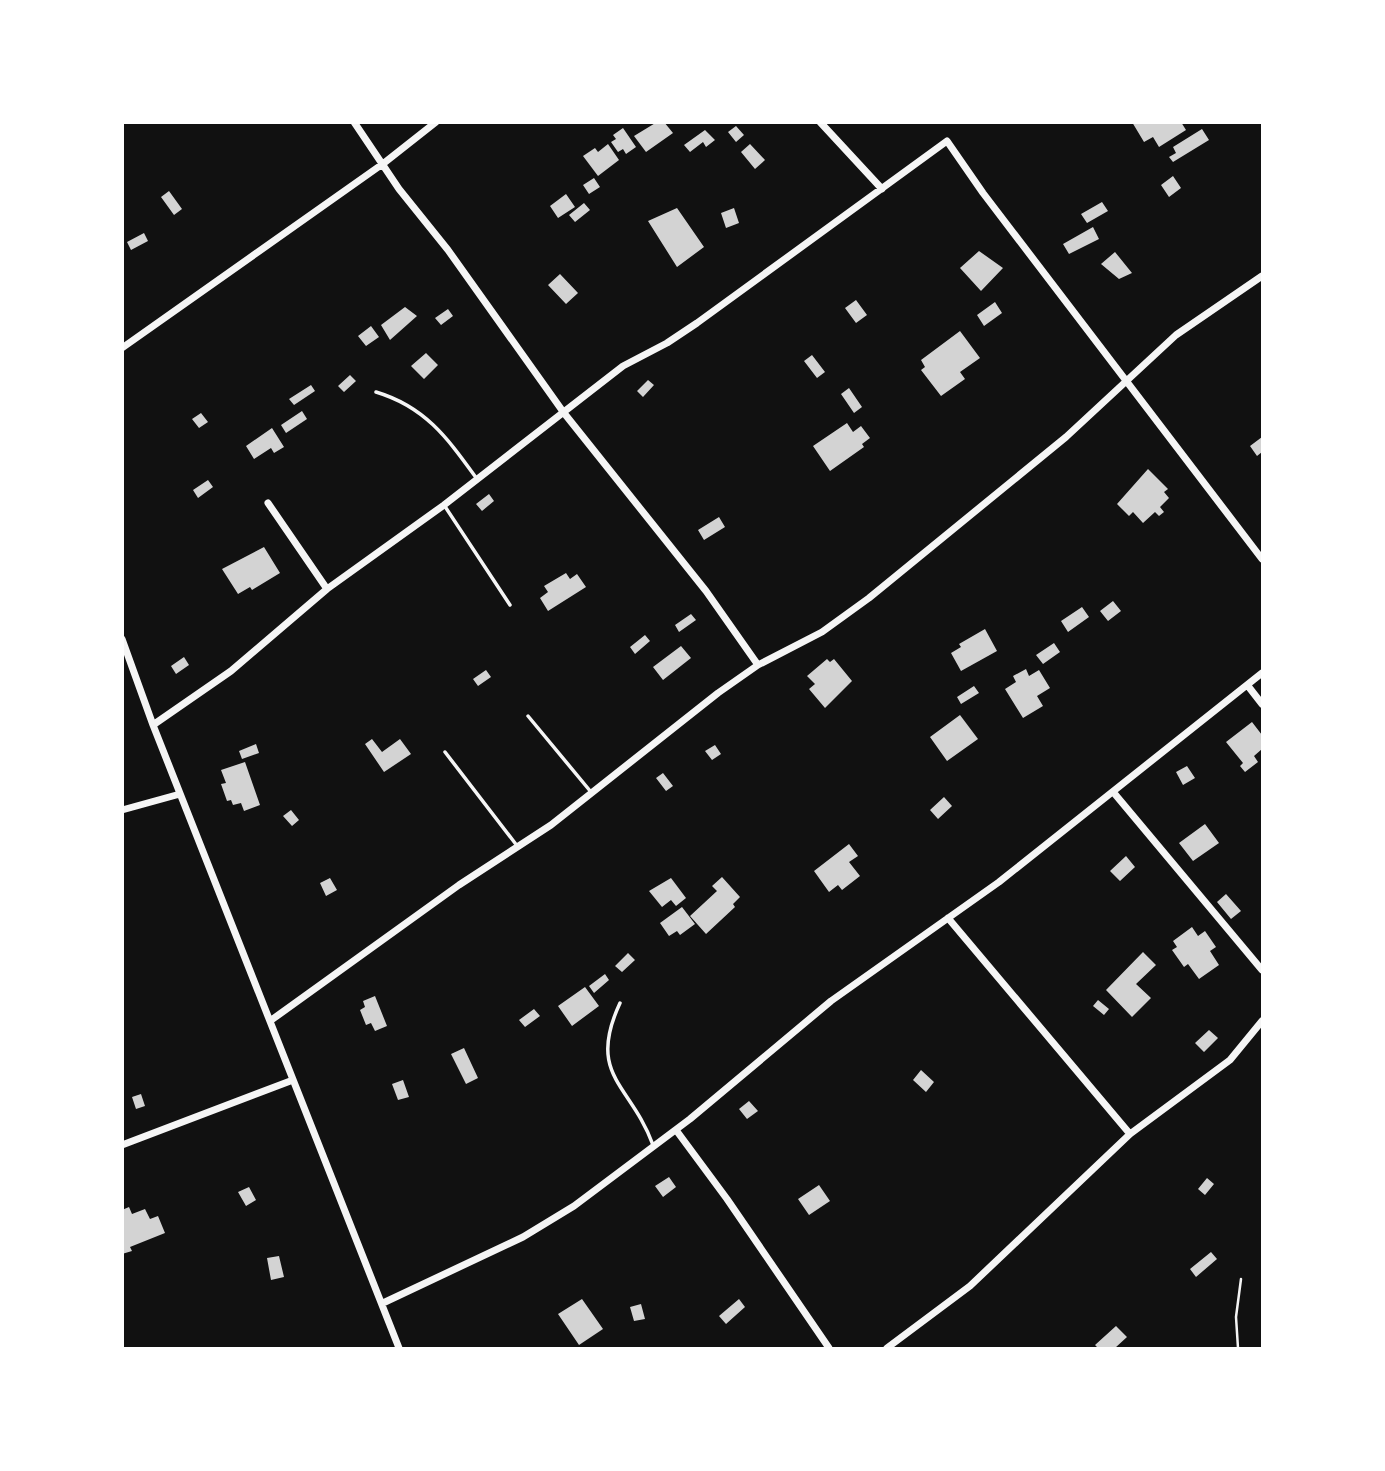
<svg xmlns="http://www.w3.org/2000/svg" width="1385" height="1471" font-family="Manrope,sans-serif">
<rect width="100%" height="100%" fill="#111"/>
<path fill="#d3d3d3" d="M 657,122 L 664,122 L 673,133 L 646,152 L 634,136 Z
M 1132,122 L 1181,122 L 1186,130 L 1159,147 L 1153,137 L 1144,142 Z
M 736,126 L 744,135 L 736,142 L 728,132 Z
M 623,128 L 636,147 L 626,154 L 623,149 L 618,152 L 611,142 L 616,139 L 613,135 Z
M 1202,129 L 1209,140 L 1173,162 L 1169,157 L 1176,153 L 1173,147 Z
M 705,130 L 715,140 L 706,147 L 703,142 L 690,152 L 684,145 Z
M 608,144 L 619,160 L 598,176 L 583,156 L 595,148 L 598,152 Z
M 750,144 L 765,160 L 755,169 L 741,152 Z
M 1173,176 L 1181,188 L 1169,197 L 1161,185 Z
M 594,178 L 600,187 L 589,194 L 583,185 Z
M 169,191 L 182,209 L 174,215 L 161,197 Z
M 566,194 L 575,207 L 558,218 L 550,206 Z
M 1102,202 L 1108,211 L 1087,223 L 1081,214 Z
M 584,203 L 590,210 L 575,222 L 569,215 Z
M 677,208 L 704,247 L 677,267 L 648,221 Z
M 734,208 L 739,223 L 726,228 L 721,213 Z
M 1093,227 L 1099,239 L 1069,254 L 1063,244 Z
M 144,233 L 148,241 L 131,250 L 127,242 Z
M 979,251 L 1003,268 L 981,291 L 960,268 Z
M 1115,252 L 1132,273 L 1119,279 L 1101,264 Z
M 560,274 L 578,293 L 566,304 L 548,285 Z
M 856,300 L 867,315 L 856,323 L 845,308 Z
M 995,302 L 1002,313 L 984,326 L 977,315 Z
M 405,307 L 417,316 L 390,340 L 381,325 Z
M 448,309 L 453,316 L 441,325 L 435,318 Z
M 371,326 L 379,337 L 366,346 L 358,336 Z
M 960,331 L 980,358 L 960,372 L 965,379 L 941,396 L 921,370 L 925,367 L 921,360 Z
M 426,353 L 438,365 L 424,379 L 411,366 Z
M 812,355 L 825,372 L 817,378 L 804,361 Z
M 350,375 L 356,381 L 344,392 L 338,386 Z
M 648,380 L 654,385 L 643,397 L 637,391 Z
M 311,385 L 315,391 L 294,405 L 289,399 Z
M 849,388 L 862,407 L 854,413 L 841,394 Z
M 302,411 L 307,419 L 286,433 L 281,425 Z
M 201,413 L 208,422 L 199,428 L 192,419 Z
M 847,423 L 853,432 L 861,426 L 870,438 L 862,444 L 864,447 L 830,471 L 813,446 Z
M 272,428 L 284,447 L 274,453 L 271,448 L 254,459 L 246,446 Z
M 1262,437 L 1262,452 L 1257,456 L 1250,446 Z
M 1148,469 L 1168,489 L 1164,492 L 1169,498 L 1160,507 L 1164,512 L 1159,516 L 1155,512 L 1143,523 L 1133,512 L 1129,516 L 1117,504 Z
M 208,480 L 213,487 L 198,498 L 193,490 Z
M 489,494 L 494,501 L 482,511 L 476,504 Z
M 719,517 L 725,527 L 704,540 L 698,530 Z
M 264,547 L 280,573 L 252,590 L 250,587 L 238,594 L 222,569 Z
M 566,573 L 570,579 L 577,574 L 586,587 L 548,611 L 540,598 L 548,592 L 544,586 Z
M 1113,601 L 1121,611 L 1108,621 L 1100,611 Z
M 1082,607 L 1089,617 L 1068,632 L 1061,621 Z
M 691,614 L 696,620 L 679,632 L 675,625 Z
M 985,629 L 997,651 L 961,671 L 951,653 L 961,647 L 959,644 Z
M 645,635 L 650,641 L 635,654 L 630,647 Z
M 1054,643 L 1060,652 L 1043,664 L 1036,655 Z
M 681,646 L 691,658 L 663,680 L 653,667 Z
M 184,657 L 189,665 L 176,674 L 171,666 Z
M 827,659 L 830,662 L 834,659 L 852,681 L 825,708 L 809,689 L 815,684 L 807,676 Z
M 1026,669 L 1029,676 L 1039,670 L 1050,688 L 1037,696 L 1043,706 L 1023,718 L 1005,689 L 1016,682 L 1013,676 Z
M 486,670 L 491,677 L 478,686 L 473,679 Z
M 974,686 L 979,693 L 961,704 L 957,697 Z
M 960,715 L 978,739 L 947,761 L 930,737 Z
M 1252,722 L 1262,735 L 1262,749 L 1254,756 L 1258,762 L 1245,772 L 1240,766 L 1243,763 L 1226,742 Z
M 372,739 L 382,752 L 400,739 L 411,754 L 384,772 L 365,744 Z
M 256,744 L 259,753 L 242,759 L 239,751 Z
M 715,745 L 721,754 L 712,760 L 705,751 Z
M 245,762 L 260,805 L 244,811 L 241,803 L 233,805 L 231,800 L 227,801 L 221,784 L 226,783 L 221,770 Z
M 1187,766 L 1195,778 L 1183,785 L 1176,772 Z
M 663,773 L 673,786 L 666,791 L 656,778 Z
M 944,797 L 952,806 L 938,819 L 930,810 Z
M 291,810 L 299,820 L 292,826 L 283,816 Z
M 1205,824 L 1219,843 L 1193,861 L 1179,843 Z
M 849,844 L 858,856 L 849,862 L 860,876 L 842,890 L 838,885 L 829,892 L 814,871 Z
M 1126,856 L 1135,867 L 1120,881 L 1110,871 Z
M 722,877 L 740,897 L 733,904 L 735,907 L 706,934 L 690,916 L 717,891 L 712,886 Z
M 330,878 L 337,890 L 326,896 L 320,883 Z
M 671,878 L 686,898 L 676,906 L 671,900 L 662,907 L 649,891 Z
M 1226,894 L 1241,911 L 1231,919 L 1217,902 Z
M 682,907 L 695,924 L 680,935 L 677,931 L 669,936 L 660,923 Z
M 1192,927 L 1198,936 L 1205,931 L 1216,947 L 1210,951 L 1219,965 L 1199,979 L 1188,964 L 1184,967 L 1172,950 L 1177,947 L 1173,941 Z
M 1143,952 L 1156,965 L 1136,984 L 1151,998 L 1132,1017 L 1106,990 Z
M 628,953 L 635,960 L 622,972 L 615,966 Z
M 605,974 L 609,980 L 594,993 L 589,986 Z
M 585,987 L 599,1006 L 572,1026 L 558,1006 Z
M 375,996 L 387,1026 L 375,1031 L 371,1023 L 366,1025 L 360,1010 L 365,1007 L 363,1001 Z
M 1098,1000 L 1109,1009 L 1104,1015 L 1093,1006 Z
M 534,1009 L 540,1016 L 525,1027 L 519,1020 Z
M 1209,1030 L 1218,1038 L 1204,1052 L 1195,1043 Z
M 464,1048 L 478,1078 L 466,1084 L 451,1054 Z
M 921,1070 L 934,1082 L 926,1092 L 913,1080 Z
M 403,1080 L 409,1097 L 398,1100 L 392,1084 Z
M 141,1094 L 145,1106 L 136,1109 L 132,1097 Z
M 749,1101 L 758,1111 L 747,1119 L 739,1109 Z
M 669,1177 L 676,1187 L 663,1197 L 655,1186 Z
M 1207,1178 L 1214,1184 L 1205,1195 L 1198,1189 Z
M 819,1185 L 830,1201 L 809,1215 L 798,1199 Z
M 249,1187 L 256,1200 L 246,1206 L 238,1192 Z
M 129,1207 L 132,1214 L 145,1209 L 150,1219 L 158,1216 L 165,1233 L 130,1247 L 132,1251 L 122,1254 L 122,1210 Z
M 1211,1252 L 1217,1259 L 1196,1277 L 1190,1269 Z
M 279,1256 L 284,1277 L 271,1280 L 267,1258 Z
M 582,1299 L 603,1329 L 579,1345 L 558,1314 Z
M 739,1299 L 745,1307 L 726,1324 L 719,1316 Z
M 641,1304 L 645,1319 L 634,1321 L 630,1307 Z
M 1116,1326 L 1127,1337 L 1115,1348 L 1098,1348 L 1095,1345 Z"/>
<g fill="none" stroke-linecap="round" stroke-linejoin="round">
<path stroke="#f5f5f5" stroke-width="2.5" d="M 1238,1348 L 1236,1317 L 1241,1279"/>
<path stroke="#f5f5f5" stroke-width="3.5" d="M 376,392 C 426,407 448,439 477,479
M 444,505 L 510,605
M 528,716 L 591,792
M 445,752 L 518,847
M 620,1003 C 586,1076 631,1084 653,1145"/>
<path stroke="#f5f5f5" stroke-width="7" d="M 354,122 L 399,189 L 448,250 L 564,413 L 706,591 L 758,665
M 820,122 L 882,189
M 122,348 L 384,163 L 436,122
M 268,503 L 327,589
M 122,639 L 153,725 L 399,1348
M 1248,686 L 1262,704
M 153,725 L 231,671 L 327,589 L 444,505 L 623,366 L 667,343 L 697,323 L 947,141 L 983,193 L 1262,559
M 1114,793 L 1262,970
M 122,810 L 180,794
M 948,918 L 1130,1134
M 270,1021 L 459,885 L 551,825 L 718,693 L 758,665 L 822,632 L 869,598 L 1066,437 L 1176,335 L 1262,276
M 676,1130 L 727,1199 L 829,1348
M 122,1145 L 293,1080
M 383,1303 L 523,1237 L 574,1206 L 690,1119 L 831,1001 L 999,882 L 1262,673
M 887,1348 L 970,1286 L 1130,1134 L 1230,1060 L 1262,1021"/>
</g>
<rect width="1385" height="1471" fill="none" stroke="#ffffff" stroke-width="248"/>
</svg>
